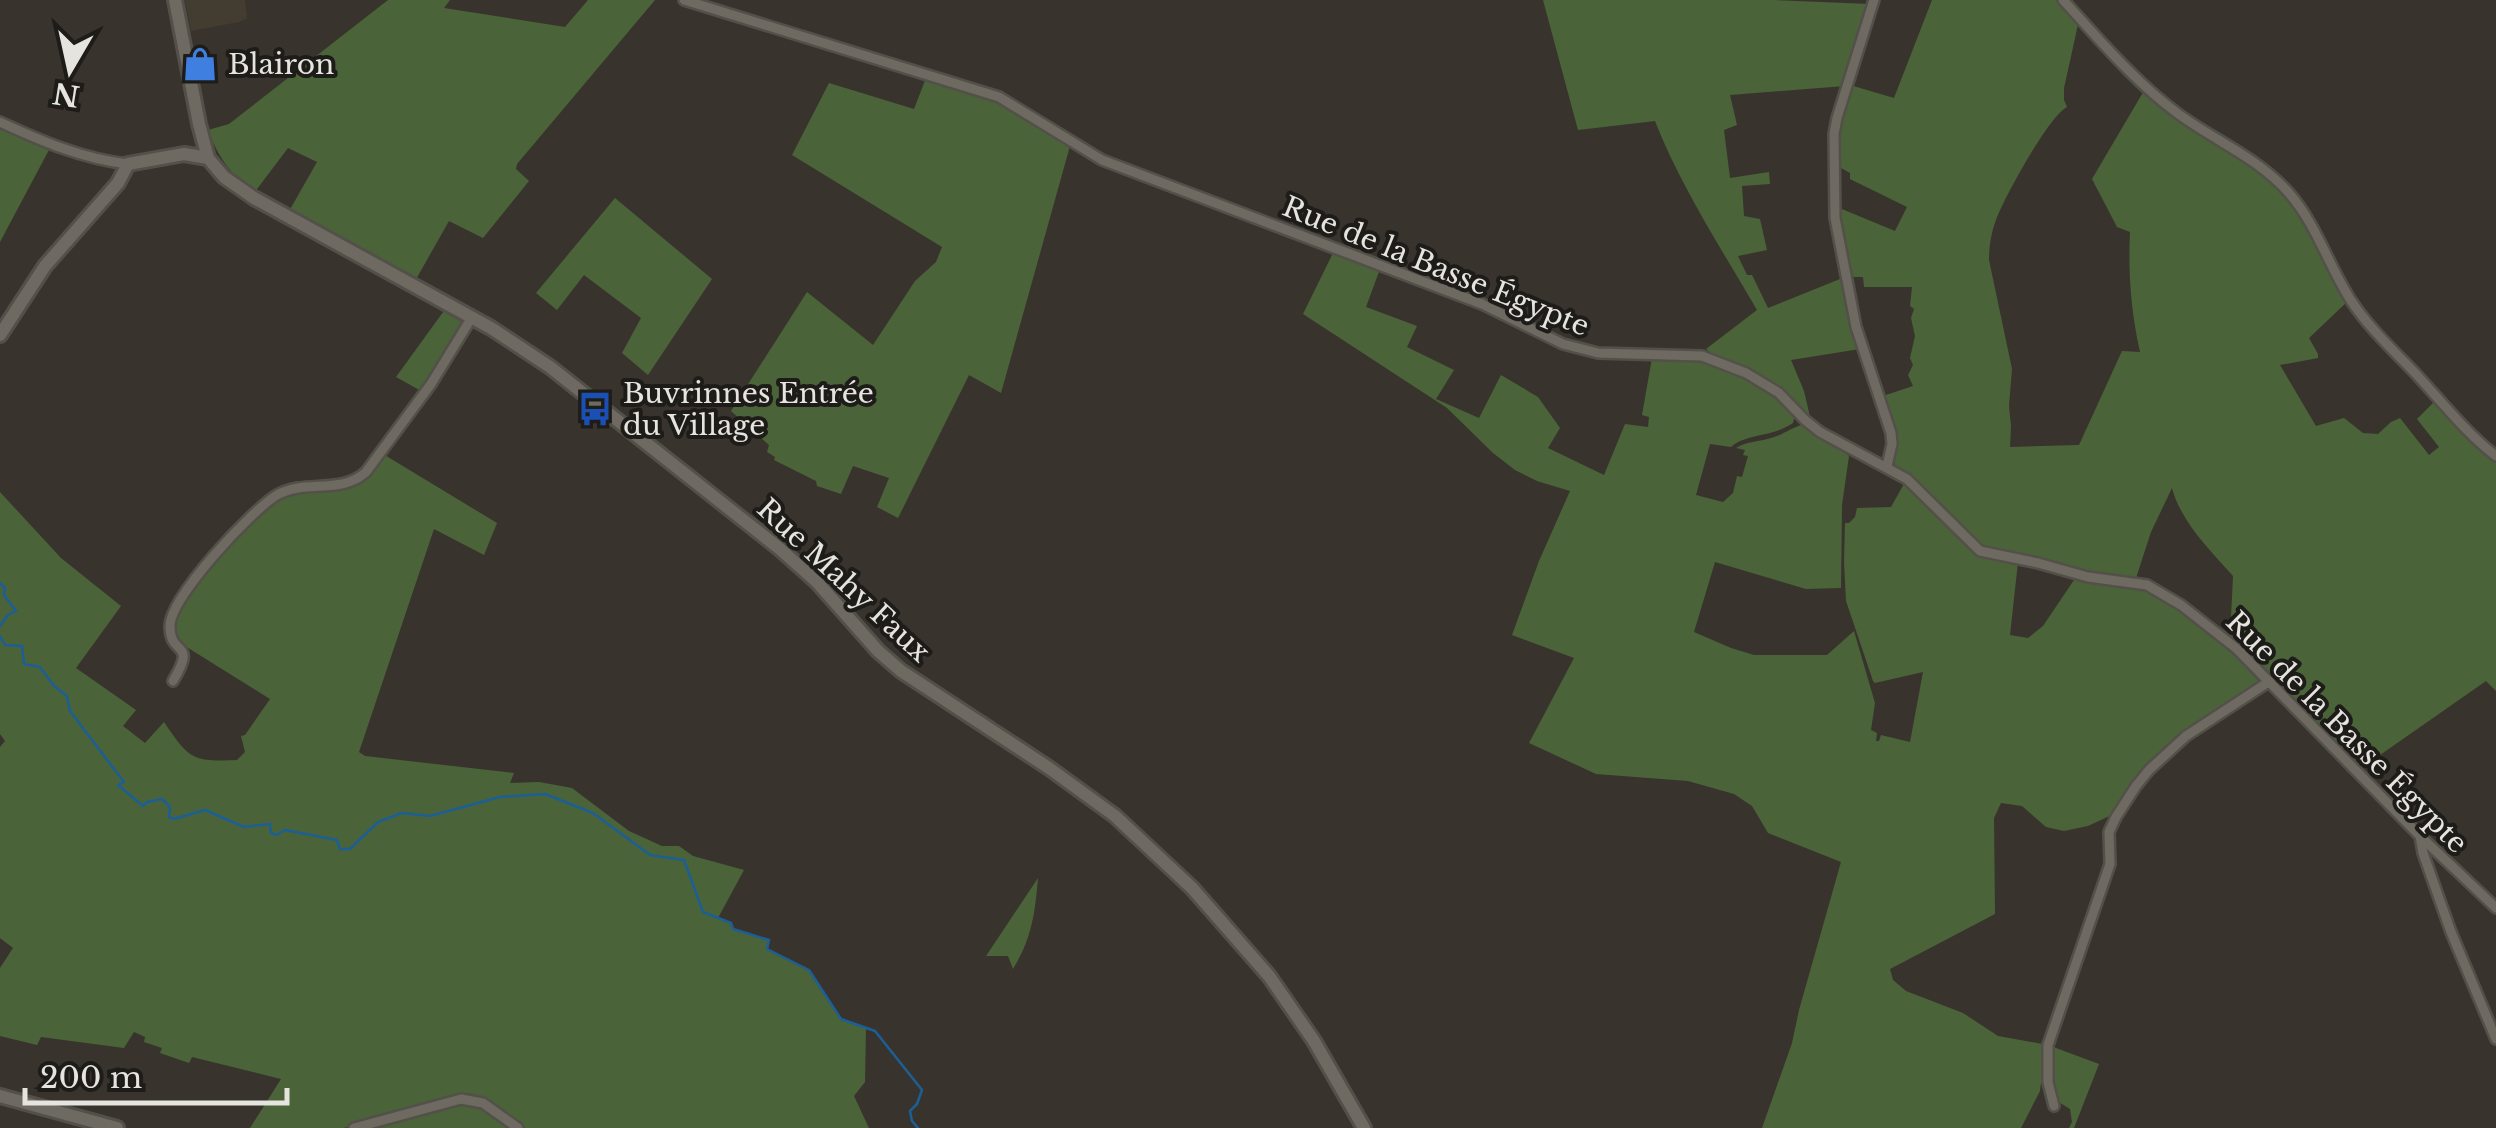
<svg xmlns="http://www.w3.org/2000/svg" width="2496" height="1128" font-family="'Libre Baskerville',serif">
<rect width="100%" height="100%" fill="#38342d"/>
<path fill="#433c30" d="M 185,0 L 245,0 L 247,18 L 239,22 L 191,31 Z"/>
<path fill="#4b6339" d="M 388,0 L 450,0 L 444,8 L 565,27 L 588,0 L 655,0 L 517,164 L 516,169 L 529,181 L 483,238 L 449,221 L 415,281 L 288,213 L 317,162 L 288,148 L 254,193 C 231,175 218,157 208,130 L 229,124 Z
M 1543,0 L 1774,0 L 1870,4 L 1845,86 L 1730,95 L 1737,125 L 1724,130 L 1730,178 L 1769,172 L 1770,184 L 1742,186 L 1744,216 L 1760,219 L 1767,250 L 1738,256 L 1747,275 L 1752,275 L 1768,308 L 1845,277 L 1860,349 L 1791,360 L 1804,391 L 1811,421 L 1776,386 L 1744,369 L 1708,354 L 1709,351 L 1706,349 L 1757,310 C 1721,248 1681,187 1655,121 L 1578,130 Z
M 1932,0 L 2060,0 L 2079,20 L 2064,88 L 2064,100 L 2067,107 C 2049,116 2004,198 1996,220 C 1991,233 1989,246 1989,260 L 2012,369 L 2009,406 L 2011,426 L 2010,447 L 2079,445 L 2122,351 L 2140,352 C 2131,311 2128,274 2130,232 L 2117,227 L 2092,179 L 2145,89 L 2256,165 L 2294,203 L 2348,301 L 2309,338 L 2318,354 L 2318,358 L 2280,365 L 2316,426 L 2344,418 L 2363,433 L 2378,434 L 2391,422 L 2400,418 L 2429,455 L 2439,447 L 2417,419 L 2436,400 L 2496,458 L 2496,691 L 2486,681 L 2360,769 L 2230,638 L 2233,576 C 2210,550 2181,522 2172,488 L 2151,532 L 2136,578 L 2087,573 L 1984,549 L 1969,538 L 1920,485 L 1895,467 L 1895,438 L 1883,396 L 1913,386 L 1908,375 L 1913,365 L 1910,358 L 1915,336 L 1911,318 L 1914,309 L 1910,306 L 1912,287 L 1864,287 L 1863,277 L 1851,277 L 1837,207 L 1895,231 L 1907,207 L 1850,179 L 1850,173 L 1836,165 L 1838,127 L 1850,85 L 1894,98 Z
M 926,78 L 976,93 L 1009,106 L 1070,146 L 1001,393 L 969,375 L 898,518 L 877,507 L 889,478 L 853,466 L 841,494 L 817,486 L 816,481 L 774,460 L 775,457 L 767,452 L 769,445 L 731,411 L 807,292 L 873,345 L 915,281 L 936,262 L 942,247 L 792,155 L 829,83 L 914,109 Z
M 1,127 L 50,148 L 0,242 L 0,128 Z
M 615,198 L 712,279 L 648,375 L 622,353 L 641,318 L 584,275 L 557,310 L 536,293 Z
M 1334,251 L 1380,269 L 1366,307 L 1417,326 L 1407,347 L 1454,370 L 1436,399 L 1479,418 L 1501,375 L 1538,397 L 1560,428 L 1548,448 L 1604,475 L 1625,424 L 1648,427 L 1649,417 L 1642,415 L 1652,358 C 1710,359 1754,371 1795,415 L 1793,423 C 1771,438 1747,433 1731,447 L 1710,444 L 1696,495 L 1723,502 L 1733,493 L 1737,476 L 1742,477 L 1748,456 L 1743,455 L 1745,450 L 1736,448 C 1747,441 1759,442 1771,438 C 1783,435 1792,427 1805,424 L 1849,456 L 1842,505 L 1841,588 L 1806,589 L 1715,562 L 1694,632 L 1731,648 L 1754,655 L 1827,655 L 1854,631 L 1875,703 L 1871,730 L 1877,733 L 1876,741 L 1879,741 L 1881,735 L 1910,742 L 1923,672 L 1875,683 L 1873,681 L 1846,601 L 1844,563 L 1845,523 L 1849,523 L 1855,517 L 1857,508 L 1891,507 L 1905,482 L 1940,515 L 1972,550 L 1993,559 L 2018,562 L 2010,635 L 2028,638 L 2043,626 L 2076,577 L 2138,586 L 2151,591 L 2178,608 L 2224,642 L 2255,672 L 2259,684 L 2179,740 L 2116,813 L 2088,826 L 2064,831 L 2046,827 L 2022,806 L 2001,803 L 1994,818 L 1995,914 L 1890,969 L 1893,980 L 1906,991 L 1963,1013 L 1998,1036 L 2048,1045 L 2099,1064 L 2074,1128 L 2069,1128 L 2072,1122 L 2070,1109 L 2052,1098 L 2046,1067 L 2043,1067 L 2040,1091 L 2021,1128 L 1762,1128 L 1792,1043 L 1799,1010 L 1841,862 L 1768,833 L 1752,806 L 1734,794 L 1688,781 L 1596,774 L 1529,743 L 1574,658 L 1512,635 L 1539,561 L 1570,491 L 1537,481 L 1515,470 L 1493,453 L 1447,408 L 1303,314 Z
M 446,308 L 463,318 L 465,324 L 423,392 L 396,377 Z
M 383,454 L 497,523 L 484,555 L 434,529 L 359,752 L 365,756 L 514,773 L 510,783 L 539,782 L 572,788 L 629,831 L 662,846 L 679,846 L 693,856 L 744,870 L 718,918 L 731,923 L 733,929 L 769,940 L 768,949 L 809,970 L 841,1019 L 866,1027 L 865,1082 L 854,1096 L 869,1128 L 522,1128 L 473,1094 L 466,1093 L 344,1128 L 250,1128 L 281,1079 L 192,1057 L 189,1063 L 160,1053 L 162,1048 L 144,1042 L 145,1037 L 134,1032 L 124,1048 L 41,1037 L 37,1045 L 0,1036 L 0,968 L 13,948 L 0,938 L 0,747 L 5,741 L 0,734 L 0,492 L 61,558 L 121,606 L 76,668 L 136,710 L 123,726 L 145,743 L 164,722 C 189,759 192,762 237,760 L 245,752 L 241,736 L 245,735 L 270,699 L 177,641 C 172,631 173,622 176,611 C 184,587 257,511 280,497 C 299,486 320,492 341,487 C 355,484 371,464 383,454 Z
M 1038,878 C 1035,913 1032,938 1013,969 L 1008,956 L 986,956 Z
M 460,1102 L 479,1105 L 514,1128 L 376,1128 L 374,1126 Z"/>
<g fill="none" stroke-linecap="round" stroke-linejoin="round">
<path stroke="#1c5f96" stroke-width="2.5" d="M 0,583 L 5,588 L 4,595 L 16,611 L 8,615 L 0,626
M 0,636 L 5,645 L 22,646 L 24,664 L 40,667 L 54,686 L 67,696 L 70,711 L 124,782 L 118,785 L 143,806 L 147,802 L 162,799 L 170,807 L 169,817 L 174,819 L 205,810 L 244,827 L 270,824 L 271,833 L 276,835 L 285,830 L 337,840 L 340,849 L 350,849 L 378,822 L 402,813 L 430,816 L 500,797 L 545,794 L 593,813 L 650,855 L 684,860 L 703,912 L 731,923 L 733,929 L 769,940 L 767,949 L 809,970 L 841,1019 L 875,1031 L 922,1090 L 917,1104 L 910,1111 L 912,1121 L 918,1128"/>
<g stroke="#53504a" stroke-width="14">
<path id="street" d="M 684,0 L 999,97 L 1102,160 L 1482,304 L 1563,344 L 1598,353 L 1702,356 L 1746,373 L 1779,393 L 1805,420 L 1820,432 L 1907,479 L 1980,551 L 2038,563 L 2088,577 L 2147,585 L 2181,605 L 2237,649 L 2420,836 L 2496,908
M 1874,0 L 1837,118 L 1834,134 L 1835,218 L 1856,327 L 1891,433 L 1892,444 L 1887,466
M 2063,0 C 2099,39 2134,81 2177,113 C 2215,141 2257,157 2289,193 C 2316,224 2328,264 2350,299 C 2368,327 2393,350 2416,374 C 2442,402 2466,433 2496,456
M 0,122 C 41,141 83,159 128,164
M 173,681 C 198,639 170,658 170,626 C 170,597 252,510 277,495 C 305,479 341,495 366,472 L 431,384 L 472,317
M 2420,836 L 2423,853 L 2451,932 L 2496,1039
M 2054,1106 L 2048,1082 L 2048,1045 L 2110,864 L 2109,832 L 2116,817 L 2136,786 L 2149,770 L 2186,736 L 2270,681
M 354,1128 L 461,1099 L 483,1103 L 518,1128"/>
</g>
<g stroke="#53504a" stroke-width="18">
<path id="secondary" d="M 175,0 L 199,124 L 208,158 L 224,177 L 254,198 L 491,328 L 550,367 L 780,549 L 817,582 L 878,651 L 901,671 L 1049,768 L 1115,816 L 1192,888 L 1269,976 L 1314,1041 L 1364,1128
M 0,335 L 45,266 L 118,183 L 128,164 L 184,154 L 208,158
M 0,1096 L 117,1128"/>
</g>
<use href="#street" stroke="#6e6a61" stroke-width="9"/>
<use href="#secondary" stroke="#6e6a61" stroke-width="12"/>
</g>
<defs>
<g id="shop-bare" transform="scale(2.7)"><path d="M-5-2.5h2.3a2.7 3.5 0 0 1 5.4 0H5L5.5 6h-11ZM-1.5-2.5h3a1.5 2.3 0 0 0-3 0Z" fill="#3f7fe0" stroke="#1e1c19" stroke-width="2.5" paint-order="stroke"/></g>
<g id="bus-bare" transform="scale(2.7)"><path d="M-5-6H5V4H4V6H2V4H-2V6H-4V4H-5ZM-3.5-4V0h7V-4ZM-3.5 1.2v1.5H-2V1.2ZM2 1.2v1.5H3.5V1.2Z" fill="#1a4fb4" stroke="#1e1c19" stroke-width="2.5" paint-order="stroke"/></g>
</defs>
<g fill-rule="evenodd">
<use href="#shop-bare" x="200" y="64"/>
<use href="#bus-bare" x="595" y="409"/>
</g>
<g text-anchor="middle" stroke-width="8" stroke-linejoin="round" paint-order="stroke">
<g font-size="28" fill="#e6e4df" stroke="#1e1c19" text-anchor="start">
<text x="228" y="74">Blairon</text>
<text x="623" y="403">Buvrinnes Entrée<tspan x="623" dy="32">du Village</tspan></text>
</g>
<g font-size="28" fill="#e6e4df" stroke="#1e1c19">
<text transform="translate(1436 266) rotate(22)" y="10">Rue de la Basse Égypte</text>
<text transform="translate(844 580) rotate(43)" y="10">Rue Mahy Faux</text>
<text transform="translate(2347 732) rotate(45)" y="10">Rue de la Basse Égypte</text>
</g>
</g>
<g transform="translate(70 70) rotate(189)" stroke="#1e1c19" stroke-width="8" paint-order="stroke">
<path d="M0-8L18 38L0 25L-18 38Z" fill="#e6e4df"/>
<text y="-15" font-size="28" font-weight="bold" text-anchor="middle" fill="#e6e4df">N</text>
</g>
<path d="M25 1088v15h262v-15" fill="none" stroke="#e6e4df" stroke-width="5"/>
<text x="40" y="1088" font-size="30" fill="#e6e4df" stroke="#1e1c19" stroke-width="8" paint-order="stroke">200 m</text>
</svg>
